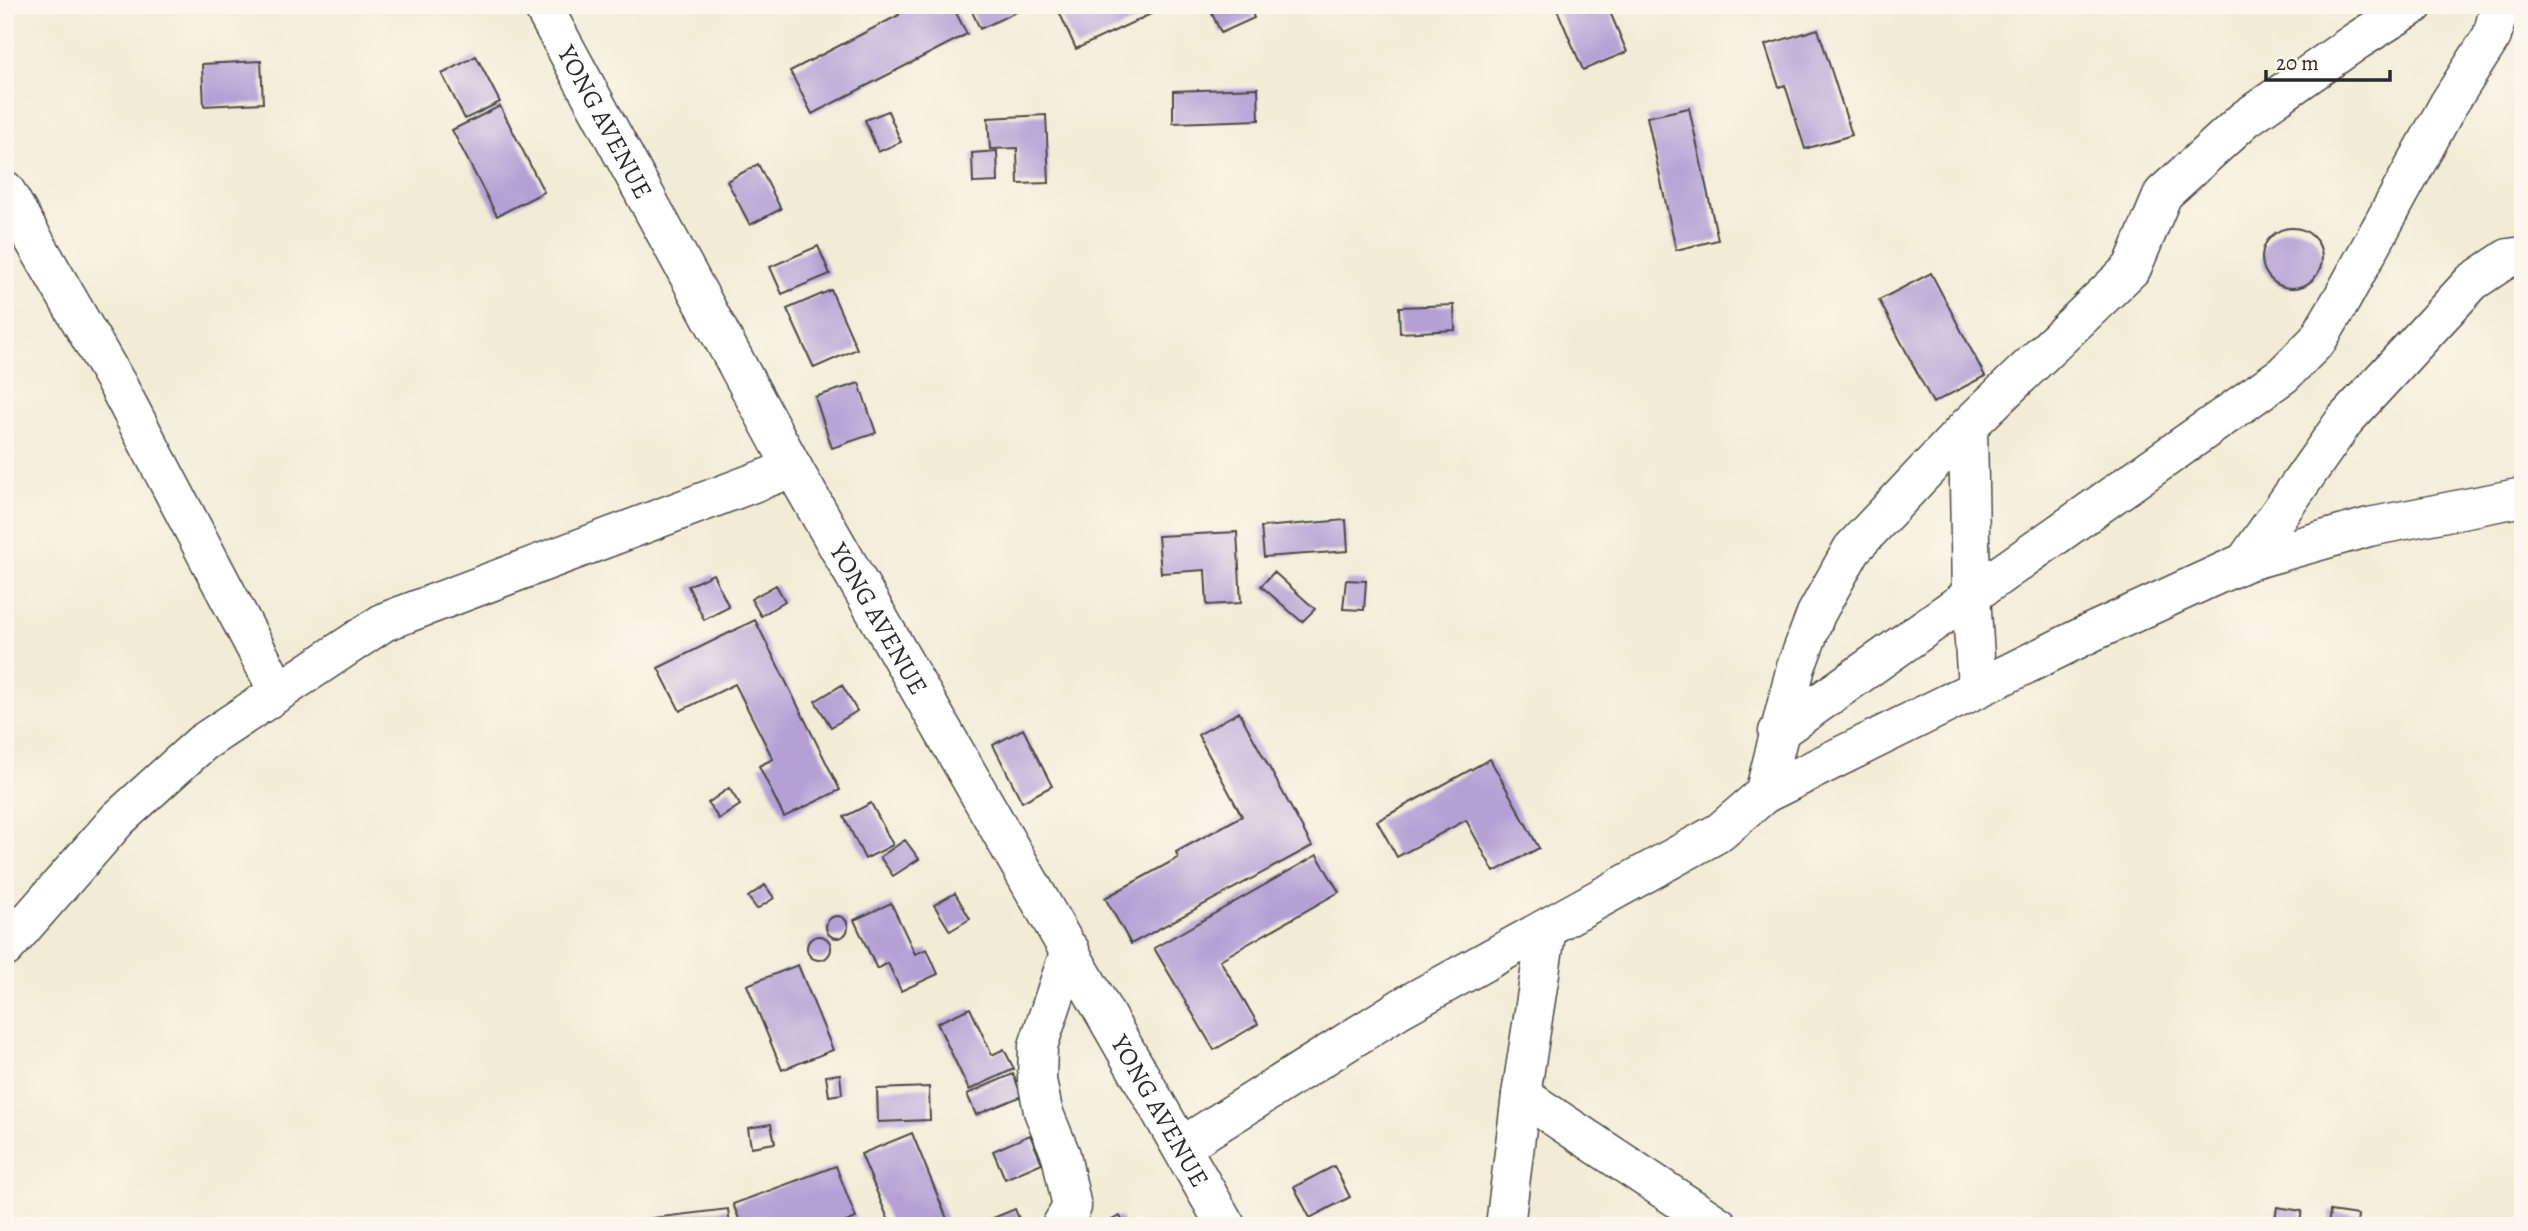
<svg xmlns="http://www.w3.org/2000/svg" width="2528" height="1231" font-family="Alegreya,serif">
<rect width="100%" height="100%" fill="#fbf7ec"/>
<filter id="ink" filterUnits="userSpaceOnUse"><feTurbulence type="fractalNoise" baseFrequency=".0143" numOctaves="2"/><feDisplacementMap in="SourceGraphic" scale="14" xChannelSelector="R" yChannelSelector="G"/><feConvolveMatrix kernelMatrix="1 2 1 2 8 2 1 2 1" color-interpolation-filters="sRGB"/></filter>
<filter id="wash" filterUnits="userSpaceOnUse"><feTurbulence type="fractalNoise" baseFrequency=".00686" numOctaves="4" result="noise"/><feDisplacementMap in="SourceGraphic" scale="28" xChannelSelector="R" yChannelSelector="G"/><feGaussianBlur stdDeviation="1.57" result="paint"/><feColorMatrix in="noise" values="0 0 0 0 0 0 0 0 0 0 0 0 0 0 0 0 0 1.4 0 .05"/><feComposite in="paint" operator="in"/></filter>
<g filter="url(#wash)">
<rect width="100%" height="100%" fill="#f2ecd6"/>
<g id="blocks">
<path fill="#b4a0d5" d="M 894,5 L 952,5 L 967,34 L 812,114 L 790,71 L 899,15 Z
M 969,5 L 1031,5 L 980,29 Z
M 1056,5 L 1170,5 L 1076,49 Z
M 1208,5 L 1249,5 L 1254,18 L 1221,33 Z
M 1555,5 L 1607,5 L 1627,52 L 1583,70 Z
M 1818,29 L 1852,135 L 1805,149 L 1785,85 L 1779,87 L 1765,45 Z
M 476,56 L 500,102 L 465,119 L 442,74 Z
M 261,61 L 263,103 L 204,106 L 202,64 Z
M 1258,88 L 1259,120 L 1173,123 L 1173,91 Z
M 500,106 L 544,192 L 497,216 L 452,130 Z
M 1689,108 L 1718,240 L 1676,250 L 1647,117 Z
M 888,111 L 901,142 L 878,152 L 865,120 Z
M 1046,115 L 1049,183 L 1018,184 L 1017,148 L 990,149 L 988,118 Z
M 997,151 L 998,182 L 973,183 L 972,153 Z
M 758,164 L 781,209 L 750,225 L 727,181 Z
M2262 258a30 30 0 1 1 60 0a30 30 0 1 1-60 0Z
M 818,246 L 830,274 L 782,294 L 770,267 Z
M 1931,273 L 1985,376 L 1933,403 L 1879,300 Z
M 831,290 L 857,349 L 814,368 L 787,309 Z
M 1454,305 L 1455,330 L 1400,333 L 1399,307 Z
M 859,383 L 876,433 L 832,448 L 815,397 Z
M 1346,520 L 1348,551 L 1264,557 L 1261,527 Z
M 1237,532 L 1241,603 L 1207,605 L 1205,570 L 1161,573 L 1158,536 Z
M 1274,572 L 1315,609 L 1302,622 L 1261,586 Z
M 713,574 L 729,607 L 704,620 L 688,586 Z
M 1346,580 L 1366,581 L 1364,610 L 1343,609 Z
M 776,585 L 785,601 L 761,616 L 751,599 Z
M 755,620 L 840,790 L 784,817 L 759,766 L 773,759 L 735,684 L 680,711 L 658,668 Z
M 842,685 L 857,711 L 831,727 L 815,701 Z
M 1239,712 L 1312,846 L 1131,944 L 1105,898 L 1178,858 L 1176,852 L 1242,816 L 1198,735 Z
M 1023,729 L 1052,786 L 1022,802 L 993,745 Z
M 1490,759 L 1539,848 L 1494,872 L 1466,820 L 1397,857 L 1377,821 Z
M 729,788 L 740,805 L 719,819 L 708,803 Z
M 871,803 L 893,845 L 865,859 L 844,817 Z
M 905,840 L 919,859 L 893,876 L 880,857 Z
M 1317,855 L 1339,892 L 1220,960 L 1258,1024 L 1214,1050 L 1154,948 Z
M 765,885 L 774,898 L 757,909 L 748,897 Z
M 955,893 L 970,919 L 950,931 L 934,905 Z
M 891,903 L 915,954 L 927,949 L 938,974 L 901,991 L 888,963 L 877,969 L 854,920 Z
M826 927a11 11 0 1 1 22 0a11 11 0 1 1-22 0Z
M807 948a12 12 0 1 1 24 0a12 12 0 1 1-24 0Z
M 798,965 L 833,1050 L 782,1070 L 747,985 Z
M 970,1008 L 992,1055 L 1004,1049 L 1014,1069 L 969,1090 L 937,1023 Z
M 840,1074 L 842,1094 L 829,1096 L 826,1076 Z
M 1013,1074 L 1022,1096 L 976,1115 L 967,1094 Z
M 929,1087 L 930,1120 L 878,1122 L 877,1089 Z
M 771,1124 L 775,1143 L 751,1147 L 748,1128 Z
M 912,1133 L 950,1226 L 891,1226 L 861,1154 Z
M 1030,1135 L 1042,1163 L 1005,1179 L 993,1151 Z
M 836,1166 L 856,1218 L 836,1226 L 817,1226 L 815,1220 L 798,1226 L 742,1226 L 733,1204 Z
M 1334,1166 L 1350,1197 L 1310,1218 L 1294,1187 Z
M 2277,1207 L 2302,1211 L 2299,1226 L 2274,1226 Z
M 728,1209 L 730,1226 L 654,1226 L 653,1218 Z
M 1015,1209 L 1022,1226 L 974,1226 Z
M 2330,1211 L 2358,1215 L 2357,1226 L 2328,1226 Z
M 1120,1216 L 1125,1226 L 1099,1226 Z"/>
</g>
</g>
<g filter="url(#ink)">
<use href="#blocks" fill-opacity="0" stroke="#494845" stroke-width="2"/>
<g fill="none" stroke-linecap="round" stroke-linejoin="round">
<g stroke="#494845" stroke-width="41">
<g id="minor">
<path id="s1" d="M 542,5 L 793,468 L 1226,1226"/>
<path d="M 5,190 L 117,384 L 278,691"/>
<path d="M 1968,426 L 1971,596 L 1977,687"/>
<path d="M 2245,562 L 2345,420 L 2472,282 L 2508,258 L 2523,256"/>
<path d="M 1778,732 L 2283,375 L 2317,341 L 2342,299 L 2448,105 L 2492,36 L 2500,5"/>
<path d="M 1764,794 L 2090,633 L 2245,562 L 2369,527 L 2523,497"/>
<path d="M 5,948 L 118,819 L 202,743 L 384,622 L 793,468"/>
<path d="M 1521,1095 L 1719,1226"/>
<path d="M 1182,1146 L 1401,1008 L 1720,832 L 1764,794 L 1796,667 L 1816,614 L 1852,549 L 1968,426 L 2132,268 L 2163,194 L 2245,119 L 2358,40 L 2414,5"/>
<path d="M 1061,1226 L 1072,1207 L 1061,1155 L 1043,1111 L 1037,1080 L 1038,1046 L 1070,950"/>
<path d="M 1505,1226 L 1521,1095 L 1547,928"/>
</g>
</g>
<use href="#minor" stroke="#fff" stroke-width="38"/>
</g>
</g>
<g text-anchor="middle" stroke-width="6" stroke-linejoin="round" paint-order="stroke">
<g font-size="26" fill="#2b2b2b" stroke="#fbf7ec">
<text dy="9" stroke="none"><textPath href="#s1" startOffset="133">YONG AVENUE</textPath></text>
<text dy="9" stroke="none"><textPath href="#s1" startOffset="700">YONG AVENUE</textPath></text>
<text dy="9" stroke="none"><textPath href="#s1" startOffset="1267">YONG AVENUE</textPath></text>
</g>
</g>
<rect width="2528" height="1231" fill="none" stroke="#fbf7ec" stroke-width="28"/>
<path d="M2266 70v10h124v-10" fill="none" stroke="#2b2b2b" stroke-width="3.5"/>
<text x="2276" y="70" font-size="21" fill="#2b2b2b" stroke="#fbf7ec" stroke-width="5" paint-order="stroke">20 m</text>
</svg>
